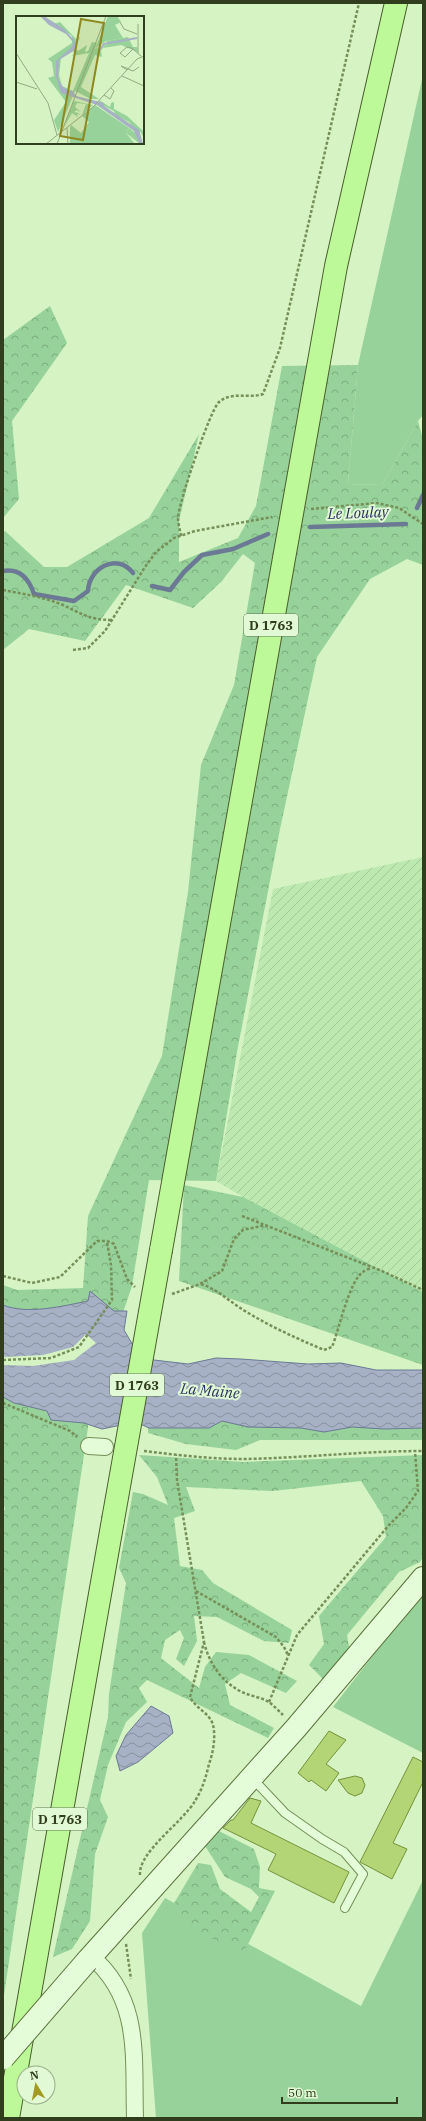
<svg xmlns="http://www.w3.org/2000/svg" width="426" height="2121" font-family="'IBM Plex Serif',serif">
<defs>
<pattern id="farmland-furrows" width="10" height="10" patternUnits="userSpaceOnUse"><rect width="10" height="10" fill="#bde9b0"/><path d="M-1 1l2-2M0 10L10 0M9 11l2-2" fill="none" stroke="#a3c997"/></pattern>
<pattern id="forest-crowns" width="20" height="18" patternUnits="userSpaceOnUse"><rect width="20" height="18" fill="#96d299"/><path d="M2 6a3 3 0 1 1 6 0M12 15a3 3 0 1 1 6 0" fill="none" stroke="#7bac7c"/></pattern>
<pattern id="water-waves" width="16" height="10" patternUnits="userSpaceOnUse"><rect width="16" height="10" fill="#a6b1c5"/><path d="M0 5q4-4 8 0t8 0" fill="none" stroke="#88919f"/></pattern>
</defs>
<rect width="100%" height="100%" fill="#d5f3c3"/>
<path fill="url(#farmland-furrows)" d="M 423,857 L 423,1292 L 243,1197 L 216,1181 L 273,889 Z"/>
<path fill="#96d299" d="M 423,75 L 423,415 L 418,421 L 382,485 L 348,484 L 358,365 Z
M 423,1591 L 423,1753 L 333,1707 Z
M 423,1880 L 423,2118 L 156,2118 L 142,1933 L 165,1898 L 361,2006 Z"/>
<path fill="url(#forest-crowns)" d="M 50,306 L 67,343 L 12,421 L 19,499 L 3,518 L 3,340 Z
M 358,365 L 348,484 L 382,485 L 418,421 L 423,439 L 423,565 L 407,559 L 370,579 L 317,657 L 280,829 L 237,1052 L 216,1181 L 149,1180 L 132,1286 L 91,1407 L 3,2002 L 3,1515 L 5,1508 L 3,1506 L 3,1285 L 17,1290 L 83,1288 L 88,1216 L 162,1056 L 188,892 L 201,765 L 234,685 L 255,563 L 243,554 L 221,582 L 193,608 L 126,585 L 85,641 L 29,629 L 3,650 L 3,533 L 5,531 L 44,567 L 67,567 L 149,518 L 199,434 L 179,521 L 179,562 L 238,538 L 256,506 L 282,366 Z
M 184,1185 L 243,1197 L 423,1292 L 423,1365 L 179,1281 Z
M 148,1418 L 423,1421 L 423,1440 L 260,1440 L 236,1450 L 186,1444 L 148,1433 Z
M 139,1455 L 244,1462 L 423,1455 L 423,1557 L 420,1562 L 399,1572 L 347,1635 L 349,1647 L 325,1681 L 309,1665 L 324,1644 L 319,1616 L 386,1537 L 383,1516 L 361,1481 L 273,1491 L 186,1487 L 195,1511 L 174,1518 L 180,1566 L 202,1570 L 213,1583 L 292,1630 L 289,1643 L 264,1641 L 217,1617 L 194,1616 L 197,1641 L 184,1666 L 176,1659 L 184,1638 L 180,1630 L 165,1640 L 161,1658 L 199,1688 L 205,1667 L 216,1652 L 249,1655 L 297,1681 L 286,1693 L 241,1673 L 225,1684 L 230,1705 L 274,1728 L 268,1738 L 147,1680 L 139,1688 L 147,1702 L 126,1722 L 108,1765 L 100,1800 L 108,1817 L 95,1854 L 90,1921 L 72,1949 L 53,1957 L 108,1717 L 109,1694 L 126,1583 L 119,1568 L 133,1492 L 143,1494 L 168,1505 L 157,1477 Z
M 219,1831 L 254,1849 L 260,1867 L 259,1888 L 275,1891 L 242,1956 L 170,1914 L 173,1905 L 198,1863 L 211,1865 L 220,1889 L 251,1912 L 259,1897 L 251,1889 L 225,1877 L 205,1846 Z"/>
<path fill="url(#water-waves)" stroke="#6b7995" d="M 90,1291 L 114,1311 L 127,1311 L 124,1330 L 134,1347 L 154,1360 L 188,1364 L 216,1358 L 241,1359 L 308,1364 L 341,1363 L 376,1370 L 423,1370 L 423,1428 L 384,1429 L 352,1427 L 324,1432 L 301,1428 L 248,1427 L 222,1421 L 209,1428 L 149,1428 L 136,1422 L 102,1429 L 84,1423 L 51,1420 L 47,1411 L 14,1403 L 3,1397 L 3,1305 C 27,1315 63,1306 88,1301 Z
M 151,1706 L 169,1716 L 173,1733 L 138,1762 L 120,1771 L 116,1756 L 126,1735 Z"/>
<path fill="#d5f3c3" d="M 86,1334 L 96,1343 L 74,1360 L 33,1366 L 3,1365 L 3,1357 L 43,1355 L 73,1347 Z"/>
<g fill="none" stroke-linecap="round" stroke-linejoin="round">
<path stroke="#6b7995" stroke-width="4.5" d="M 417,508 L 423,495
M 310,527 L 406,524
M 3,571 C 20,568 29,579 34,594 L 74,601 L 88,591 C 89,568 117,552 133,573
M 152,586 L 170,590 L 184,572 L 202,555 L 233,549 L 268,534"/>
</g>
<path fill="#b4d576" stroke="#75913b" d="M 329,1731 L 346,1740 L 326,1764 L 339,1773 L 326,1791 L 311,1780 L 309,1782 L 298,1773 Z
M 413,1757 L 423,1762 L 423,1782 L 393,1843 L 407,1849 L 392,1879 L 360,1862 Z
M 355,1776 L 362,1778 L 365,1785 L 362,1793 L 355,1796 L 348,1793 L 338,1780 Z
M 250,1798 L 261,1801 L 251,1823 L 349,1872 L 334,1903 L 268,1870 L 276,1854 L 223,1828 L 231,1820 L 233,1820 Z"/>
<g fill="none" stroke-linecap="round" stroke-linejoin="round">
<g stroke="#768f58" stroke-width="10">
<path id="lane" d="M 253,1779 L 285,1813 L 322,1839 L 344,1852 L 363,1874 L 345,1908"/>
</g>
<g stroke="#768f58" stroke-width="18">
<path id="street" d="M 89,1446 L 105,1447
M 91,1956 C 142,2000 133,2057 135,2118"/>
</g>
<g stroke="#5a713b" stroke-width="24">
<path id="secondary" d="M 87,1961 L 296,1728 L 423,1578"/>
</g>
<g stroke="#4a5d2c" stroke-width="24">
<path id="primary" d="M 161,1250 L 336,266 L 396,3
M 8,2118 L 113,1520"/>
</g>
<path stroke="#768f58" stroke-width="2.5" stroke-dasharray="3 2" stroke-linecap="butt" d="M 311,509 L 377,503 L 399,508 L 423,524
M 181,536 C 180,530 178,523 178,518 C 178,505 210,410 219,402 C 231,391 249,399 263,394 L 280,348 L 359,3
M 3,590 C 23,594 44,597 63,605 C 82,614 90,620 112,620
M 73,650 L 88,648 L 105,631 L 145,567 L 156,552 L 174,538 L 195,531 L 272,517
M 242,1216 L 382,1271 L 423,1290
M 3,1276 L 32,1283 L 60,1277 L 97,1241 L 107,1241 L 114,1244 L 127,1279 L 135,1287
M 201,1284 C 217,1289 230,1302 245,1311 C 271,1327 296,1338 324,1350 L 332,1347 C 339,1330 349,1281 363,1272 C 365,1270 369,1269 371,1268
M 172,1294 L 200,1284 L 222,1271 L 234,1239 L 243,1230 L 266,1225
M 3,1360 L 51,1358 L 79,1347 L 112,1300 L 111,1265 L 107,1242
M 3,1403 L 70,1431 L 77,1437
M 144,1451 C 177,1455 211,1459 244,1459 C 304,1458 363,1451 423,1451
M 196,1591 L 276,1637 L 284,1647 L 288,1655
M 204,1642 C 209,1663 221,1681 240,1691 C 249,1696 261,1697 269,1702 C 274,1706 279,1711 283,1715
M 269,1702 L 297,1635 L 389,1525 L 406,1508 L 418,1491 L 415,1451
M 140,1875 C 138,1852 183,1822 195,1801 C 202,1790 206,1777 209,1764 C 213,1753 216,1737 213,1725 C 210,1713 195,1708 190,1697 L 204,1642 L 177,1480 L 176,1455
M 126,1944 L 131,1979"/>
<use href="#lane" stroke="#e5fcd8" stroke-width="8"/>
<use href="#street" stroke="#e5fcd8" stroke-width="16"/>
<use href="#secondary" stroke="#e5fcd8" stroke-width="22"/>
<use href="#primary" stroke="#bdf998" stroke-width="22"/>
<g stroke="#5a713b" stroke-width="24" stroke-linecap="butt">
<path id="secondary-bridge" d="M 3,2058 L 87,1961"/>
</g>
<g stroke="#4a5d2c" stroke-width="24" stroke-linecap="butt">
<path id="primary-bridge" d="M 113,1520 L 161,1250"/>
</g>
<use href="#secondary-bridge" stroke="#e5fcd8" stroke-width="22"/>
<use href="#primary-bridge" stroke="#bdf998" stroke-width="22"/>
</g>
<g text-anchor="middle" stroke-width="4" stroke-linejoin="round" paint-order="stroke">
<g fill="#e1f9d4" stroke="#657654" stroke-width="1">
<rect x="244" y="614" width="54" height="22" rx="3"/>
<rect x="110" y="1374" width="54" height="22" rx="3"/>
<rect x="33" y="1808" width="54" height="22" rx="3"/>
</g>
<g font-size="13" font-weight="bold" fill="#303e1d">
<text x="271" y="630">D 1763</text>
<text x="137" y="1390">D 1763</text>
<text x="60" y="1824">D 1763</text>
</g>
<g font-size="15" font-style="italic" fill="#2b325f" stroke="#e1f9d4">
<text transform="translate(358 513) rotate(-2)" y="5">Le Loulay</text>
<text transform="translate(210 1391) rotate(5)" y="5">La Maine</text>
</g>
</g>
<g transform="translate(16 16)">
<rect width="128" height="128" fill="#d5f3c3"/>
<path d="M 92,0 L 101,0 L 105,6 L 99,9 L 107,22 L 90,25 L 79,33 ZM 79,89 L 113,112 L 110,117 L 119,128 L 54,128 L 54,111 L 55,109 L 65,117 L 73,106 L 66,100 Z" fill="#96d299"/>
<path d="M 44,6 L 60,23 L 64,21 L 59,32 L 62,35 L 71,29 L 69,36 L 72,35 L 76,26 L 81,27 L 79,33 L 83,31 L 84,35 L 89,29 L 93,28 L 90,25 L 112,21 L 117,31 L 121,31 L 122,36 L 105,29 L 87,32 L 85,35 L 86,41 L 79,39 L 65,71 L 83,83 L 75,83 L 59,75 L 42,116 L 38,104 L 50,86 L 32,62 L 38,60 L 36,46 L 32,43 L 56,27 L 56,20 L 38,8 ZM 56,35 L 59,37 L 56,40 L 73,37 L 57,75 L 46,70 L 43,59 L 45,42 ZM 83,84 L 94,91 L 95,87 L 98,86 L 98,93 L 111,100 L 128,116 L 128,122 L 124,115 L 124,119 L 113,106 L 99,99 L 98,95 L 84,88 ZM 58,85 L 77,89 L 66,99 L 70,88 L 61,87 L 59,91 L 65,96 L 60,94 L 58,97 L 60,96 L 65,99 L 61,98 L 62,101 L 56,97 L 48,111 ZM 113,112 L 119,117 L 124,128 L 110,117 Z" fill="#96d299" fill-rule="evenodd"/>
<path d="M 24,0 L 28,0 L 48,13 L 59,25 L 59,34 L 43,44 L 42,63 L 47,71 L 53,75 L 57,75 L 60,80 L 88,87 L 88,90 L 123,114 L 127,128 L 123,127 L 118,115 L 81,89 L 45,77 L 40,61 L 40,45 L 56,31 L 57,26 L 50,18 L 33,9 Z" fill="#a6b1c5"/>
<path fill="none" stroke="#a6b1c5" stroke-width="2" d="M 83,35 L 88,28 L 121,22"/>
<path fill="none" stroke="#93ab81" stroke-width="1" d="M 104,6 L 108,13 L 121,18M 122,8 L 122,37M 117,33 L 109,41 L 104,37 L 111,31 L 112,31 L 115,32 L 117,33 L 118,34 L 125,40M 0,37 L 32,87 L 41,119M 112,53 L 117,55 L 123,51M 111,54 L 105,50 L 113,53M 106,60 L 128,70M 0,66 L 21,73M 88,79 L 94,83 L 98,75 L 95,72M 51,112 L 52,128M 30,128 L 77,91 L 121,43 L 128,40M 41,128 L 90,0"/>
<path fill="#8e8820" fill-opacity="0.15" stroke="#8e8820" stroke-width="2" d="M 65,3 L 88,7 L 67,124 L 44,120 Z"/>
<rect width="128" height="128" fill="none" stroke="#303e1d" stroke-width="2"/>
</g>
<rect width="426" height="2121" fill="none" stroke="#303e1d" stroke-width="8"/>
<g transform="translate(36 2085) rotate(350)"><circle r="19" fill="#e1f9d4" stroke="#9aae8b"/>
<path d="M0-3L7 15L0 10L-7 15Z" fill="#a59a21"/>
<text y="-6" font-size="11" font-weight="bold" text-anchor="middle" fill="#303e1d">N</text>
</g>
<path d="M282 2097v6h115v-6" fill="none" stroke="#303e1d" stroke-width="2"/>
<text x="288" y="2097" font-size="12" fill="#303e1d" stroke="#e1f9d4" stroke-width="3" paint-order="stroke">50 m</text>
</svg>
